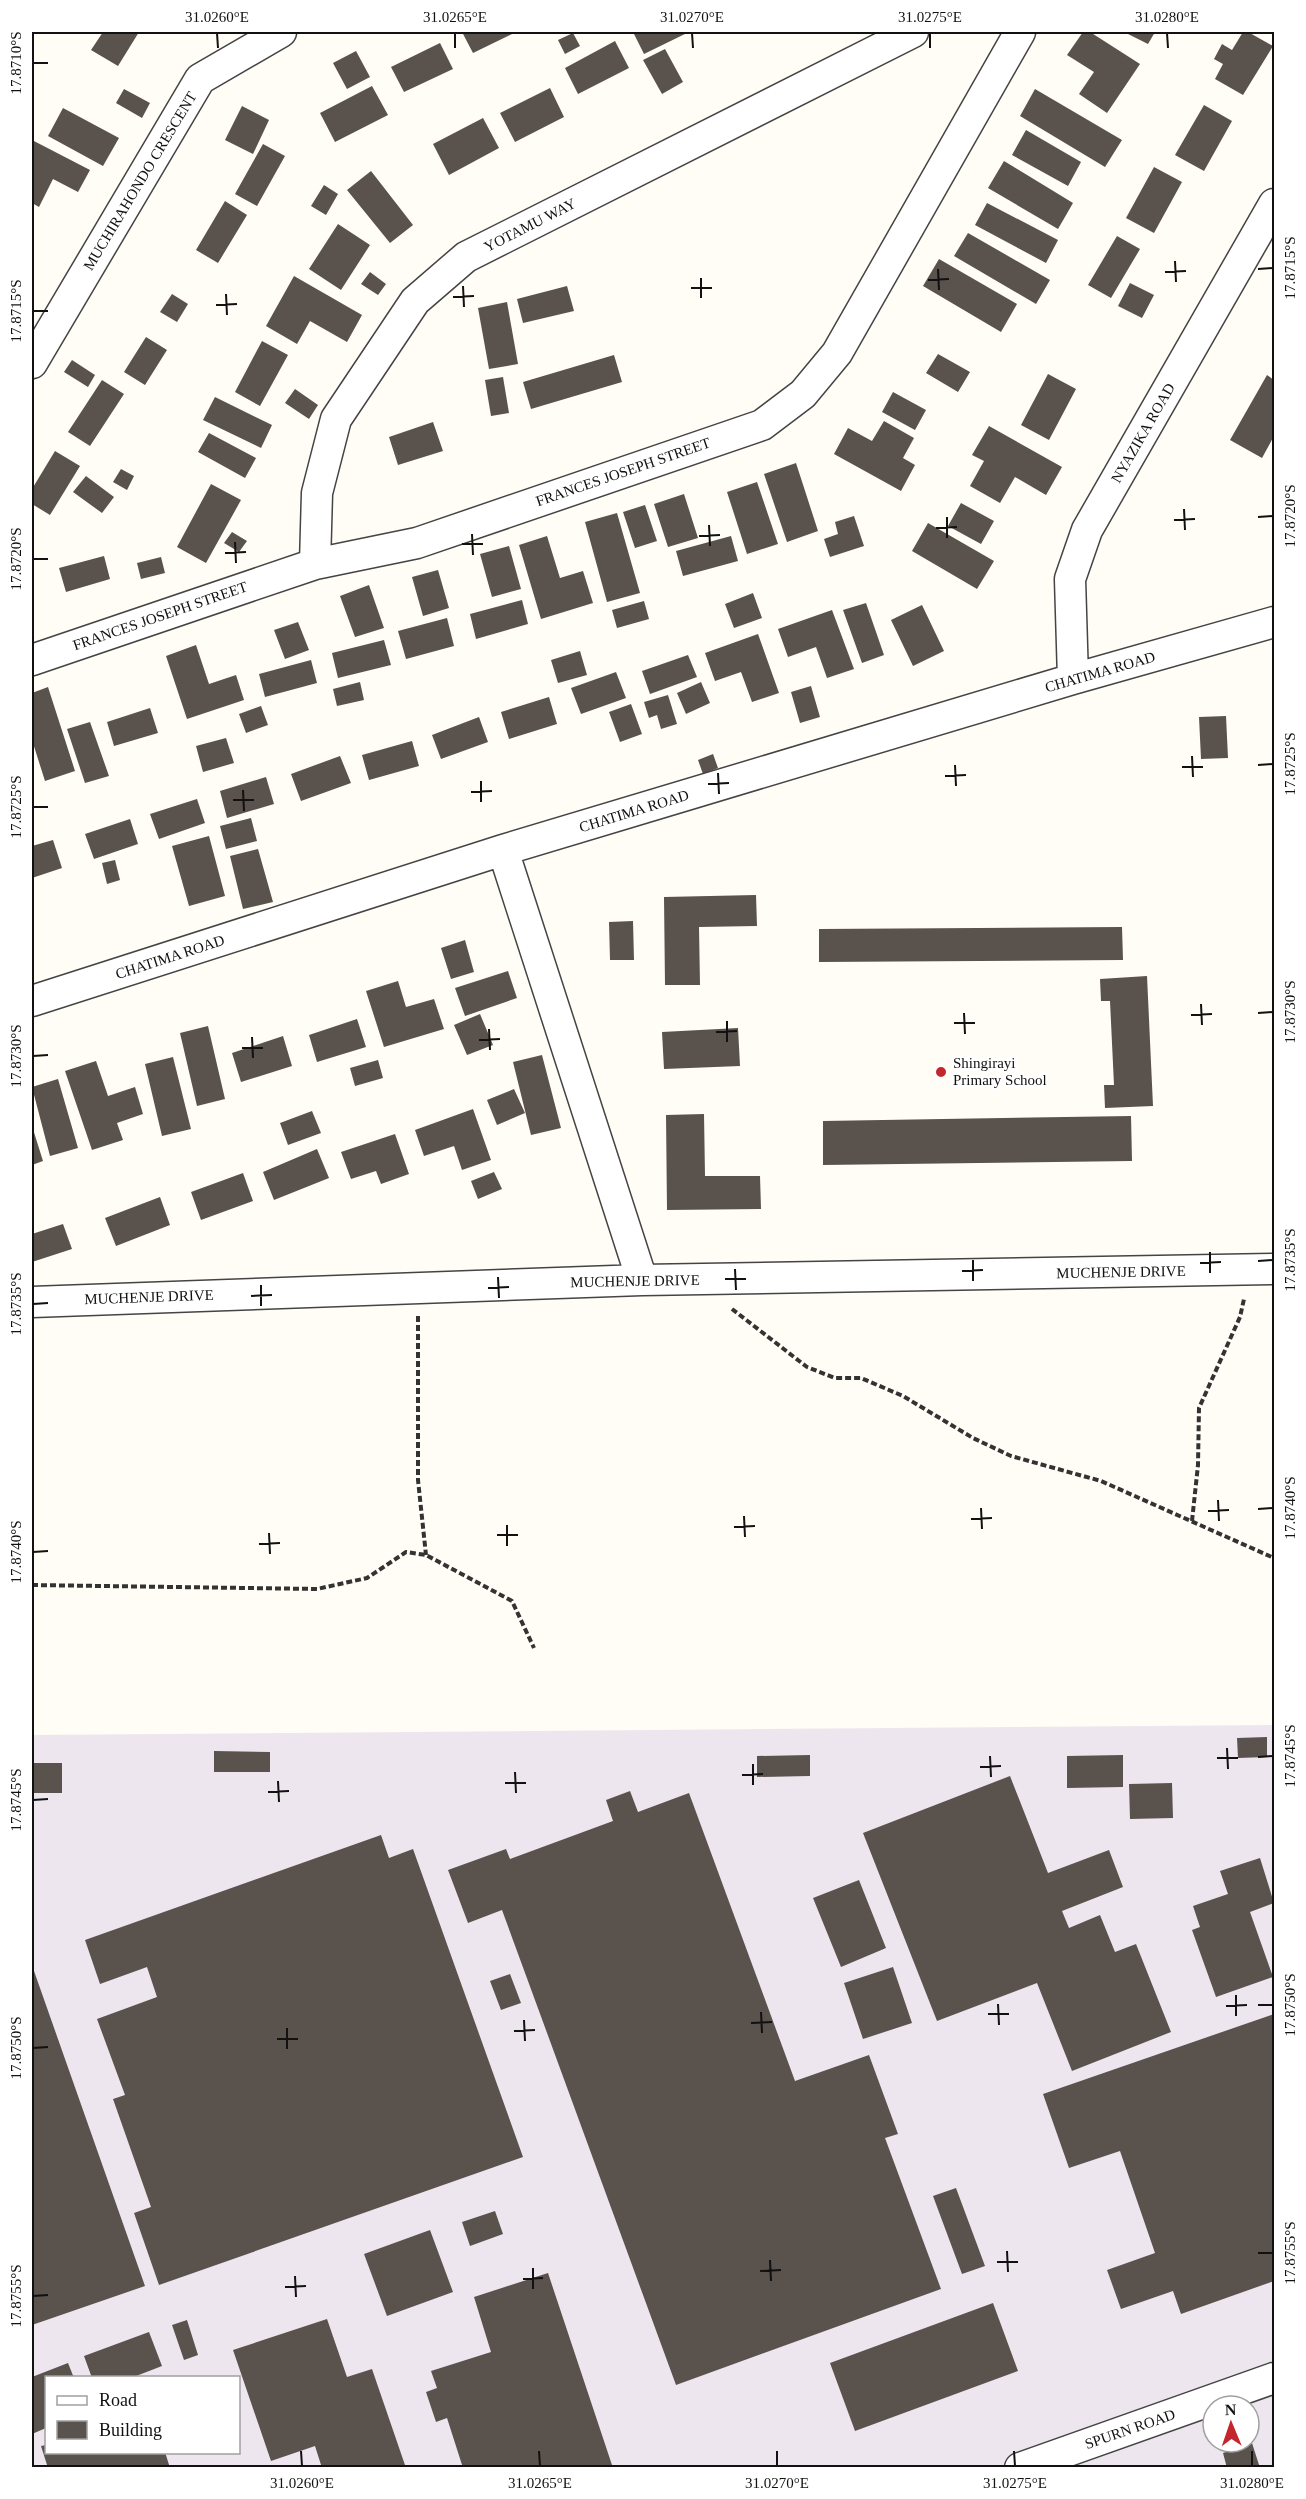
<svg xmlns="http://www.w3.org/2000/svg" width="1306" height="2499" font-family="Georgia,serif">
<rect width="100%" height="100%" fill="#fffdf5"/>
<path fill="#eee6ef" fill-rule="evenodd" d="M 1274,1725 L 1274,2467 L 32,2467 L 32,1735 ZM 46,2378 L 238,2378 L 238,2452 L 46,2452 ZM 1213,2406 L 1249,2406 L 1249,2442 L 1213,2442 Z"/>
<path fill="#5a524d" d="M 103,32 L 139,32 L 118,66 L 91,50 Z
M 462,32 L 516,32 L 473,53 Z
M 633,32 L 689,32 L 644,54 Z
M 1083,32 L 1090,32 L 1140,64 L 1107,113 L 1079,94 L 1094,72 L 1067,55 Z
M 1124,32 L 1155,32 L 1148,44 Z
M 1243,32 L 1248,32 L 1273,46 L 1243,95 L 1215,79 L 1223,64 L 1214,59 L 1222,44 L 1232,50 Z
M 573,33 L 580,46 L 565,54 L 558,40 Z
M 615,41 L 629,68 L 578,94 L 565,68 Z
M 440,43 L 453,69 L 404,92 L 391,67 Z
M 665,49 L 683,82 L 662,94 L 643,60 Z
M 356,51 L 370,77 L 347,89 L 333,63 Z
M 372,86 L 388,115 L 335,142 L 320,113 Z
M 550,88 L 564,117 L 515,142 L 500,113 Z
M 124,89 L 150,103 L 142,118 L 116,103 Z
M 1035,89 L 1122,140 L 1105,167 L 1020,116 Z
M 1204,105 L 1232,121 L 1204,171 L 1175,155 Z
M 242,106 L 269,120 L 253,154 L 225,140 Z
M 63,108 L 119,138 L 103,166 L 48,136 Z
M 483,118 L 499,148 L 449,175 L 433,144 Z
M 1026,130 L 1081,162 L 1068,186 L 1012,155 Z
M 32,140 L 90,170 L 78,192 L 53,179 L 39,207 L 32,203 Z
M 263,144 L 285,156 L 257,206 L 235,194 Z
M 1004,161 L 1073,203 L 1058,229 L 988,188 Z
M 1154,167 L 1182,182 L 1154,233 L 1126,218 Z
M 371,171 L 413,225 L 390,243 L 347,190 Z
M 324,185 L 338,194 L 326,215 L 311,206 Z
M 225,201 L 247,215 L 218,263 L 196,250 Z
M 987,203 L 1058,240 L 1046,263 L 975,225 Z
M 338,224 L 370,245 L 341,290 L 309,269 Z
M 968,233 L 1050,280 L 1036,304 L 954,256 Z
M 1117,236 L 1140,249 L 1111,298 L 1088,285 Z
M 939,259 L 1017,304 L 1001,332 L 923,286 Z
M 370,272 L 386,284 L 378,295 L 361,284 Z
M 294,276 L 362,315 L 347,342 L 310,321 L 297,344 L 266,326 Z
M 1130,283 L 1154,295 L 1142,318 L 1118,306 Z
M 567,286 L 574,311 L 523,323 L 517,299 Z
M 172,294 L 188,304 L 177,322 L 160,312 Z
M 507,302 L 518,364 L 489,369 L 478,308 Z
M 146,337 L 167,350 L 145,385 L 124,372 Z
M 262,341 L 288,355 L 260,406 L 235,392 Z
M 938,354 L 970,372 L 958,392 L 926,373 Z
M 614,355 L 622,382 L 531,409 L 523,382 Z
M 72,360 L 95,375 L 88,387 L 64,372 Z
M 1048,374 L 1076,389 L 1049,440 L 1021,425 Z
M 1267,375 L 1274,380 L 1274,436 L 1262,458 L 1230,440 Z
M 503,377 L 509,413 L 491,416 L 485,380 Z
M 102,380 L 124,394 L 90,446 L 68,432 Z
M 295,389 L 318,405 L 309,419 L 285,403 Z
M 893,392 L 926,410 L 915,430 L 882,412 Z
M 215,397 L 272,425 L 261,448 L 203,420 Z
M 884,421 L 914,438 L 903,458 L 915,465 L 901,491 L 834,454 L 848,428 L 872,441 Z
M 433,422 L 443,451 L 398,465 L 389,437 Z
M 989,426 L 1062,467 L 1046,495 L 1015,477 L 1000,503 L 970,486 L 984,461 L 972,455 Z
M 209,433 L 256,458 L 245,478 L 198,452 Z
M 55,451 L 80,466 L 50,515 L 32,504 L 32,489 Z
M 796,463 L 818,531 L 787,542 L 764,474 Z
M 121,469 L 134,476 L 127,490 L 113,482 Z
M 86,476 L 114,497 L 102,513 L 73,492 Z
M 757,482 L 778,544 L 747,554 L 727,492 Z
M 211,484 L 241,500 L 206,563 L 177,547 Z
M 684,494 L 698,538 L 668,547 L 654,504 Z
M 961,503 L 994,521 L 981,544 L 948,526 Z
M 645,505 L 657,541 L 635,548 L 623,512 Z
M 617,513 L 640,593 L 607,602 L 585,522 Z
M 854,516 L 864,546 L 830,557 L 824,539 L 838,534 L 835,522 Z
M 928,523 L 994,561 L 977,589 L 912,551 Z
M 232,532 L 247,541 L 239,552 L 224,543 Z
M 547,536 L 560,578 L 583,571 L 593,603 L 541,619 L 519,545 Z
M 731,536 L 738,561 L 683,576 L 676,551 Z
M 509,546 L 521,589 L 492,597 L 480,554 Z
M 104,556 L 110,579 L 66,592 L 59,568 Z
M 161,557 L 165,573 L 141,579 L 137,563 Z
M 438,570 L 449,608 L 423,616 L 412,577 Z
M 369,585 L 384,628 L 355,637 L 340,596 Z
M 753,593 L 762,618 L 734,628 L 725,604 Z
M 522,600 L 528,624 L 476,639 L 470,614 Z
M 644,601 L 649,619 L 617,628 L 612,610 Z
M 866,603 L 884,655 L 862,663 L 843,610 Z
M 922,605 L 944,651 L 913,666 L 891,620 Z
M 832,610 L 854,669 L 827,678 L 816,647 L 788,657 L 778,629 Z
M 447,618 L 454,646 L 406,659 L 398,631 Z
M 298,622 L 309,650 L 285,659 L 274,630 Z
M 758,634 L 779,693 L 752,702 L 741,672 L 715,681 L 705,653 Z
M 384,640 L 391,665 L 338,678 L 332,653 Z
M 196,645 L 209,684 L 236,675 L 244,700 L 187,719 L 166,656 Z
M 580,651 L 587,675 L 558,683 L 551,660 Z
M 688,655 L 697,677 L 650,694 L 642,671 Z
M 311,660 L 317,683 L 265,697 L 259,674 Z
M 616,672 L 626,698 L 581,714 L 571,688 Z
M 360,682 L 364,700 L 337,706 L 333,689 Z
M 701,682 L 710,703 L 686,714 L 677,693 Z
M 811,686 L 820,717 L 800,723 L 791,692 Z
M 48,687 L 75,771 L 45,781 L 32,740 L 32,693 Z
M 668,695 L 677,724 L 661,729 L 657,715 L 649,718 L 644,702 Z
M 549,697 L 557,724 L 509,739 L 501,712 Z
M 631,704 L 642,734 L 620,742 L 609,712 Z
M 261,706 L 268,725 L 246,733 L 239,714 Z
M 150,708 L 158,733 L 114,746 L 107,722 Z
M 1226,716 L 1228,758 L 1201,759 L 1199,717 Z
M 479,717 L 488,742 L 441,759 L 432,735 Z
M 90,722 L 109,776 L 85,783 L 67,729 Z
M 226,738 L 234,763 L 203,772 L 196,746 Z
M 412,741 L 419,766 L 369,780 L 362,755 Z
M 713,754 L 718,768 L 703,774 L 698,760 Z
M 340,756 L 351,783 L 301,801 L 291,774 Z
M 266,777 L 274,804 L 227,818 L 220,791 Z
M 197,799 L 205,823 L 159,839 L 150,814 Z
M 251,818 L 257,841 L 226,849 L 220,826 Z
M 130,819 L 138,844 L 94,859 L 85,834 Z
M 209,836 L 225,896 L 189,906 L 172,846 Z
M 53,840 L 62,868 L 32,878 L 32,846 Z
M 258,849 L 273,902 L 243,909 L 230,856 Z
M 115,860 L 120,880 L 107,884 L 102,863 Z
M 756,895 L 757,926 L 699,927 L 700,985 L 665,985 L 664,897 Z
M 633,921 L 634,960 L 610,960 L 609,922 Z
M 1122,927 L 1123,960 L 819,962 L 819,929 Z
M 465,940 L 474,972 L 451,979 L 441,948 Z
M 508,971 L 517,998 L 465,1016 L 455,988 Z
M 1147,976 L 1153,1106 L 1105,1108 L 1104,1085 L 1114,1085 L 1110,1001 L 1101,1001 L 1100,979 Z
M 398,981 L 406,1007 L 434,999 L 444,1029 L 384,1047 L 366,991 Z
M 480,1014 L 493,1045 L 467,1055 L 454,1025 Z
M 357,1019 L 366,1047 L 317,1062 L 309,1035 Z
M 208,1026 L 225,1099 L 197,1106 L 180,1033 Z
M 738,1028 L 740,1066 L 664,1069 L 662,1032 Z
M 283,1036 L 292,1066 L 241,1082 L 232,1053 Z
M 542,1055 L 561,1128 L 531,1135 L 513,1062 Z
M 173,1057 L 191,1129 L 162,1136 L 145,1064 Z
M 378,1060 L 383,1078 L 355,1086 L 350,1068 Z
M 96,1061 L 108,1096 L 135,1087 L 143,1114 L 117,1123 L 123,1140 L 92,1150 L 65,1071 Z
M 58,1079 L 78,1148 L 50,1156 L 32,1087 Z
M 514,1089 L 525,1113 L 497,1125 L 487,1100 Z
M 473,1109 L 491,1160 L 462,1170 L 454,1146 L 424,1156 L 415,1130 Z
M 312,1111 L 321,1133 L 288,1145 L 280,1123 Z
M 704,1114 L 705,1176 L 760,1176 L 761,1209 L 667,1210 L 666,1115 Z
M 1131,1116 L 1132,1161 L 823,1165 L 823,1121 Z
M 32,1126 L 43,1161 L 32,1165 Z
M 395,1134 L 409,1174 L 381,1184 L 376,1171 L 351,1179 L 341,1152 Z
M 317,1149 L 329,1178 L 274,1200 L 263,1172 Z
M 494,1172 L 502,1189 L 478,1199 L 471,1181 Z
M 243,1173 L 253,1201 L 201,1220 L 191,1192 Z
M 160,1197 L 170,1225 L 116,1246 L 105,1218 Z
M 63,1224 L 72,1249 L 32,1262 L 32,1234 Z
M 1267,1737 L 1267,1757 L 1238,1758 L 1237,1738 Z
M 214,1751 L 270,1752 L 270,1772 L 214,1772 Z
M 810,1755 L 810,1776 L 757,1777 L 757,1756 Z
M 1123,1755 L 1123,1787 L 1067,1788 L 1067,1756 Z
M 32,1763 L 62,1763 L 62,1793 L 32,1793 Z
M 1010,1776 L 1048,1873 L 1109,1850 L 1123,1887 L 1062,1911 L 1069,1928 L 1100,1915 L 1115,1952 L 1136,1944 L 1171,2032 L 1072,2071 L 1037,1983 L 937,2021 L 863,1833 Z
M 1172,1783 L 1173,1818 L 1130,1819 L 1129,1784 Z
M 630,1791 L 638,1812 L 689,1793 L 795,2081 L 869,2055 L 898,2134 L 885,2138 L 941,2289 L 676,2385 L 502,1910 L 468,1923 L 448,1870 L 506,1849 L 510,1859 L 613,1821 L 606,1800 Z
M 381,1835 L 389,1858 L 413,1849 L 523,2157 L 159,2285 L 134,2213 L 151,2207 L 113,2099 L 125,2095 L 97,2019 L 157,1997 L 147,1967 L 100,1984 L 85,1940 Z
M 1260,1858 L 1274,1903 L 1250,1912 L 1273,1977 L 1216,1997 L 1192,1930 L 1200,1927 L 1193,1906 L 1228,1894 L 1220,1871 Z
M 859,1880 L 886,1948 L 841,1967 L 813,1898 Z
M 893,1967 L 912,2023 L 863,2039 L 844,1983 Z
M 34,1971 L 145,2286 L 32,2325 L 32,1972 Z
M 510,1974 L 521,2003 L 501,2010 L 490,1981 Z
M 1274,2014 L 1274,2281 L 1181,2314 L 1173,2291 L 1121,2309 L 1107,2270 L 1155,2253 L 1120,2151 L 1069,2168 L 1043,2094 Z
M 956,2188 L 985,2266 L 962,2274 L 933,2196 Z
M 495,2211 L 503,2234 L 470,2246 L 462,2222 Z
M 430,2230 L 453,2292 L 387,2316 L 364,2254 Z
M 548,2273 L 613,2468 L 463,2468 L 447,2418 L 436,2422 L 426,2392 L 437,2388 L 431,2371 L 491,2352 L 474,2297 Z
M 993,2303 L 1018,2371 L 855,2431 L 830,2363 Z
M 327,2319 L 347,2377 L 372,2369 L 406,2468 L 322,2468 L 315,2446 L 271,2461 L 233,2350 Z
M 187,2320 L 198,2355 L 184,2360 L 172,2325 Z
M 149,2332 L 162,2366 L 131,2378 L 92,2378 L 84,2356 Z
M 68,2363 L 74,2378 L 46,2378 L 46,2428 L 32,2434 L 32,2377 Z
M 1252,2443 L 1260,2468 L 1227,2468 L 1223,2453 Z
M 46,2445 L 46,2452 L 165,2452 L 170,2468 L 48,2468 L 41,2446 Z"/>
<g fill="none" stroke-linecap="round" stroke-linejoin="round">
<g stroke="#444" stroke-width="33">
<path id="minor" d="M 32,363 L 200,79 L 281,32
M 315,564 L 317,493 L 336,419 L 415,301 L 466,257 L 913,32
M 32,660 L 315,564 L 417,543 L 762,425 L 803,394 L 837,353 L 1020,32
M 1073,679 L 1070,579 L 1087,530 L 1274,204
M 503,850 L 642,1280
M 32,1001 L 503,850 L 1073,679 L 1274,622
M 32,1302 L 642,1280 L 1274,1269
M 1020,2468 L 1274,2378"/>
</g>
<path stroke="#333" stroke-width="4" stroke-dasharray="6 3" stroke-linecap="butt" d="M 732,1309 L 807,1367 L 835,1378 L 861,1378 L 903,1396 L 973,1438 L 1011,1456 L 1101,1481 L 1274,1558
M 418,1316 L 418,1480 L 426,1555
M 1192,1521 L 1198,1465 L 1199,1408 L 1240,1317 L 1244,1299
M 32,1585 L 317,1589 L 367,1578 L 406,1552 L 426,1555 L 512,1601 L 534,1648"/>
<use href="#minor" stroke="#fff" stroke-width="30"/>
</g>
<path fill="none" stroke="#111" stroke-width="2" d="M 217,33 L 218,48M 455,33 L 455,48M 692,33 L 693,48M 930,33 L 930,48M 1167,33 L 1168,48M 33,63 L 48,63M 1175,261 L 1176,282M 938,269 L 939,290M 1258,269 L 1273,268M 1165,272 L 1186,271M 701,278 L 701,298M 928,280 L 949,279M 463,286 L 464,307M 691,288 L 712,288M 226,294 L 227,315M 453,297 L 474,296M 216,305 L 237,304M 33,311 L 48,311M 1184,509 L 1185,530M 947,517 L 947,538M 1258,517 L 1273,516M 1174,520 L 1195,519M 709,525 L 710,546M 936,528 L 957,527M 472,534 L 473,555M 699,536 L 720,535M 235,542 L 236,563M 462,544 L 483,544M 225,553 L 246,552M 33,559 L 48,559M 1192,756 L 1193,777M 955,765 L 956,786M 1258,765 L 1273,764M 1182,767 L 1203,767M 718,773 L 719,794M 945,776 L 966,775M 481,781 L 481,802M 708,784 L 729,783M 243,790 L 244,811M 471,792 L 492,791M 233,800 L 254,800M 33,807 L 48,807M 1201,1004 L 1202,1025M 964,1013 L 965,1034M 1258,1013 L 1273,1012M 1191,1015 L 1212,1014M 727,1021 L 727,1042M 954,1023 L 975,1023M 489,1029 L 490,1050M 716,1032 L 737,1031M 252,1037 L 253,1058M 479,1040 L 500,1039M 242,1048 L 263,1048M 33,1056 L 48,1055M 1210,1252 L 1210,1273M 973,1260 L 973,1281M 1258,1261 L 1273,1260M 1200,1263 L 1221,1262M 735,1269 L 736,1290M 962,1271 L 983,1270M 498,1277 L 499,1298M 725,1279 L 746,1279M 261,1285 L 261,1306M 488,1288 L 509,1287M 251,1296 L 272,1295M 33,1304 L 48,1303M 1218,1500 L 1219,1521M 981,1508 L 982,1529M 1258,1509 L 1273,1508M 1208,1511 L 1229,1510M 744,1516 L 745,1537M 971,1519 L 992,1518M 507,1525 L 507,1546M 734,1527 L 755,1526M 269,1533 L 270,1554M 497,1535 L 518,1535M 259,1544 L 280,1543M 33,1552 L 48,1551M 1227,1748 L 1228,1769M 990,1756 L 991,1777M 1258,1757 L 1273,1756M 1217,1758 L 1238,1758M 753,1764 L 753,1785M 980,1767 L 1001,1766M 515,1772 L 516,1793M 742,1775 L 763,1774M 278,1781 L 279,1802M 505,1783 L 526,1783M 268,1792 L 289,1791M 33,1800 L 48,1799M 1236,1995 L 1236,2016M 998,2004 L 999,2025M 1258,2005 L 1273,2005M 1226,2006 L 1247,2005M 761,2012 L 762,2033M 988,2014 L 1009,2014M 524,2020 L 525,2041M 751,2023 L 772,2022M 287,2028 L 287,2049M 514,2031 L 535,2030M 277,2039 L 298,2039M 33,2048 L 48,2047M 1007,2251 L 1008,2272M 1258,2253 L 1273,2253M 770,2260 L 771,2281M 997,2262 L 1018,2262M 533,2268 L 533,2289M 760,2271 L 781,2270M 295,2276 L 296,2297M 523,2279 L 543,2278M 285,2287 L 306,2286M 33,2296 L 48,2295M 301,2451 L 302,2466M 539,2451 L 540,2466M 777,2451 L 777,2466M 1014,2451 L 1015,2466M 1252,2451 L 1252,2466"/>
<circle fill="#c4262e" stroke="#fff" stroke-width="2" cx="941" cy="1072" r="6"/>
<g text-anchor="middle" stroke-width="6" stroke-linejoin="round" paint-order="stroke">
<g font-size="15" fill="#111" stroke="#fff">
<text transform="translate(140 181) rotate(-59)" y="5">MUCHIRAHONDO CRESCENT</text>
<text transform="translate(530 225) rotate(-27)" y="5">YOTAMU WAY</text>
<text transform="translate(1143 433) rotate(-60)" y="5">NYAZIKA ROAD</text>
<text transform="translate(623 472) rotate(-19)" y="5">FRANCES JOSEPH STREET</text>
<text transform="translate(160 616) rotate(-19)" y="5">FRANCES JOSEPH STREET</text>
<text transform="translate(1100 672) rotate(-16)" y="5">CHATIMA ROAD</text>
<text transform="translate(634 811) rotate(-17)" y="5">CHATIMA ROAD</text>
<text transform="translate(170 957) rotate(-18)" y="5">CHATIMA ROAD</text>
<text transform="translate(1121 1272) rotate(-1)" y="5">MUCHENJE DRIVE</text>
<text transform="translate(635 1281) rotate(-1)" y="5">MUCHENJE DRIVE</text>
<text transform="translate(149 1297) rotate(-2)" y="5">MUCHENJE DRIVE</text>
<text transform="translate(1130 2429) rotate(-19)" y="5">SPURN ROAD</text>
</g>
<g font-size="15" fill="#111" stroke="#fff" text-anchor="start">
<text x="953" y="1068">Shingirayi<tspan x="953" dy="17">Primary School</tspan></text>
</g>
</g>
<rect width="1306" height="2499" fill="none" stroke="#ffffff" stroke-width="66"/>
<rect x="45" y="2376" width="195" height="78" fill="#ffffff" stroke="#a0a0a0" stroke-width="1.5"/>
<rect x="57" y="2396" width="30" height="9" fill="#ffffff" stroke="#a0a0a0" stroke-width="1.5"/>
<text x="99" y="2406" font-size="18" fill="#111111">Road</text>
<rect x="57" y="2421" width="30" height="18" fill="#5a524d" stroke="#a0a0a0" stroke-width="1.5"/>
<text x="99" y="2436" font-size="18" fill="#111111">Building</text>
<g transform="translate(1231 2424) rotate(358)"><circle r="28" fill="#ffffff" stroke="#a0a0a0" stroke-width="1.5"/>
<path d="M0-4.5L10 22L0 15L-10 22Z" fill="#c4262e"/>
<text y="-9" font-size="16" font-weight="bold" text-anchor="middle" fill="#111111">N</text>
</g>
<rect x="33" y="33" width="1240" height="2433" fill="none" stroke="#111" stroke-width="2"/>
<g font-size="15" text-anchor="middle" fill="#111">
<text x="217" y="22">31.0260°E</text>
<text x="455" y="22">31.0265°E</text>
<text x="692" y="22">31.0270°E</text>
<text x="930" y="22">31.0275°E</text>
<text x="1167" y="22">31.0280°E</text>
<text transform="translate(16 63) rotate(-90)" y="5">17.8710°S</text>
<text transform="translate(1290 268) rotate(-90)" y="5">17.8715°S</text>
<text transform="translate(16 311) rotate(-90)" y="5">17.8715°S</text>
<text transform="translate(1290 516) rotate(-90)" y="5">17.8720°S</text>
<text transform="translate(16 559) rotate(-90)" y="5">17.8720°S</text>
<text transform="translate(1290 764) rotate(-90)" y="5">17.8725°S</text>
<text transform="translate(16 807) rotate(-90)" y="5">17.8725°S</text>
<text transform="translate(1290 1012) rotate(-90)" y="5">17.8730°S</text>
<text transform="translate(16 1056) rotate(-90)" y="5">17.8730°S</text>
<text transform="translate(1290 1260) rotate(-90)" y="5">17.8735°S</text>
<text transform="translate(16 1304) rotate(-90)" y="5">17.8735°S</text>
<text transform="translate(1290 1508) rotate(-90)" y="5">17.8740°S</text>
<text transform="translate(16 1552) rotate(-90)" y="5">17.8740°S</text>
<text transform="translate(1290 1756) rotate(-90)" y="5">17.8745°S</text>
<text transform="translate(16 1800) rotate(-90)" y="5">17.8745°S</text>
<text transform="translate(1290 2005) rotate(-90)" y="5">17.8750°S</text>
<text transform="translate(16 2048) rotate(-90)" y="5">17.8750°S</text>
<text transform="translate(1290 2253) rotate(-90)" y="5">17.8755°S</text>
<text transform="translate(16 2296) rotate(-90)" y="5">17.8755°S</text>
<text x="302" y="2488">31.0260°E</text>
<text x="540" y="2488">31.0265°E</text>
<text x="777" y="2488">31.0270°E</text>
<text x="1015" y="2488">31.0275°E</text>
<text x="1252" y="2488">31.0280°E</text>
</g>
</svg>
